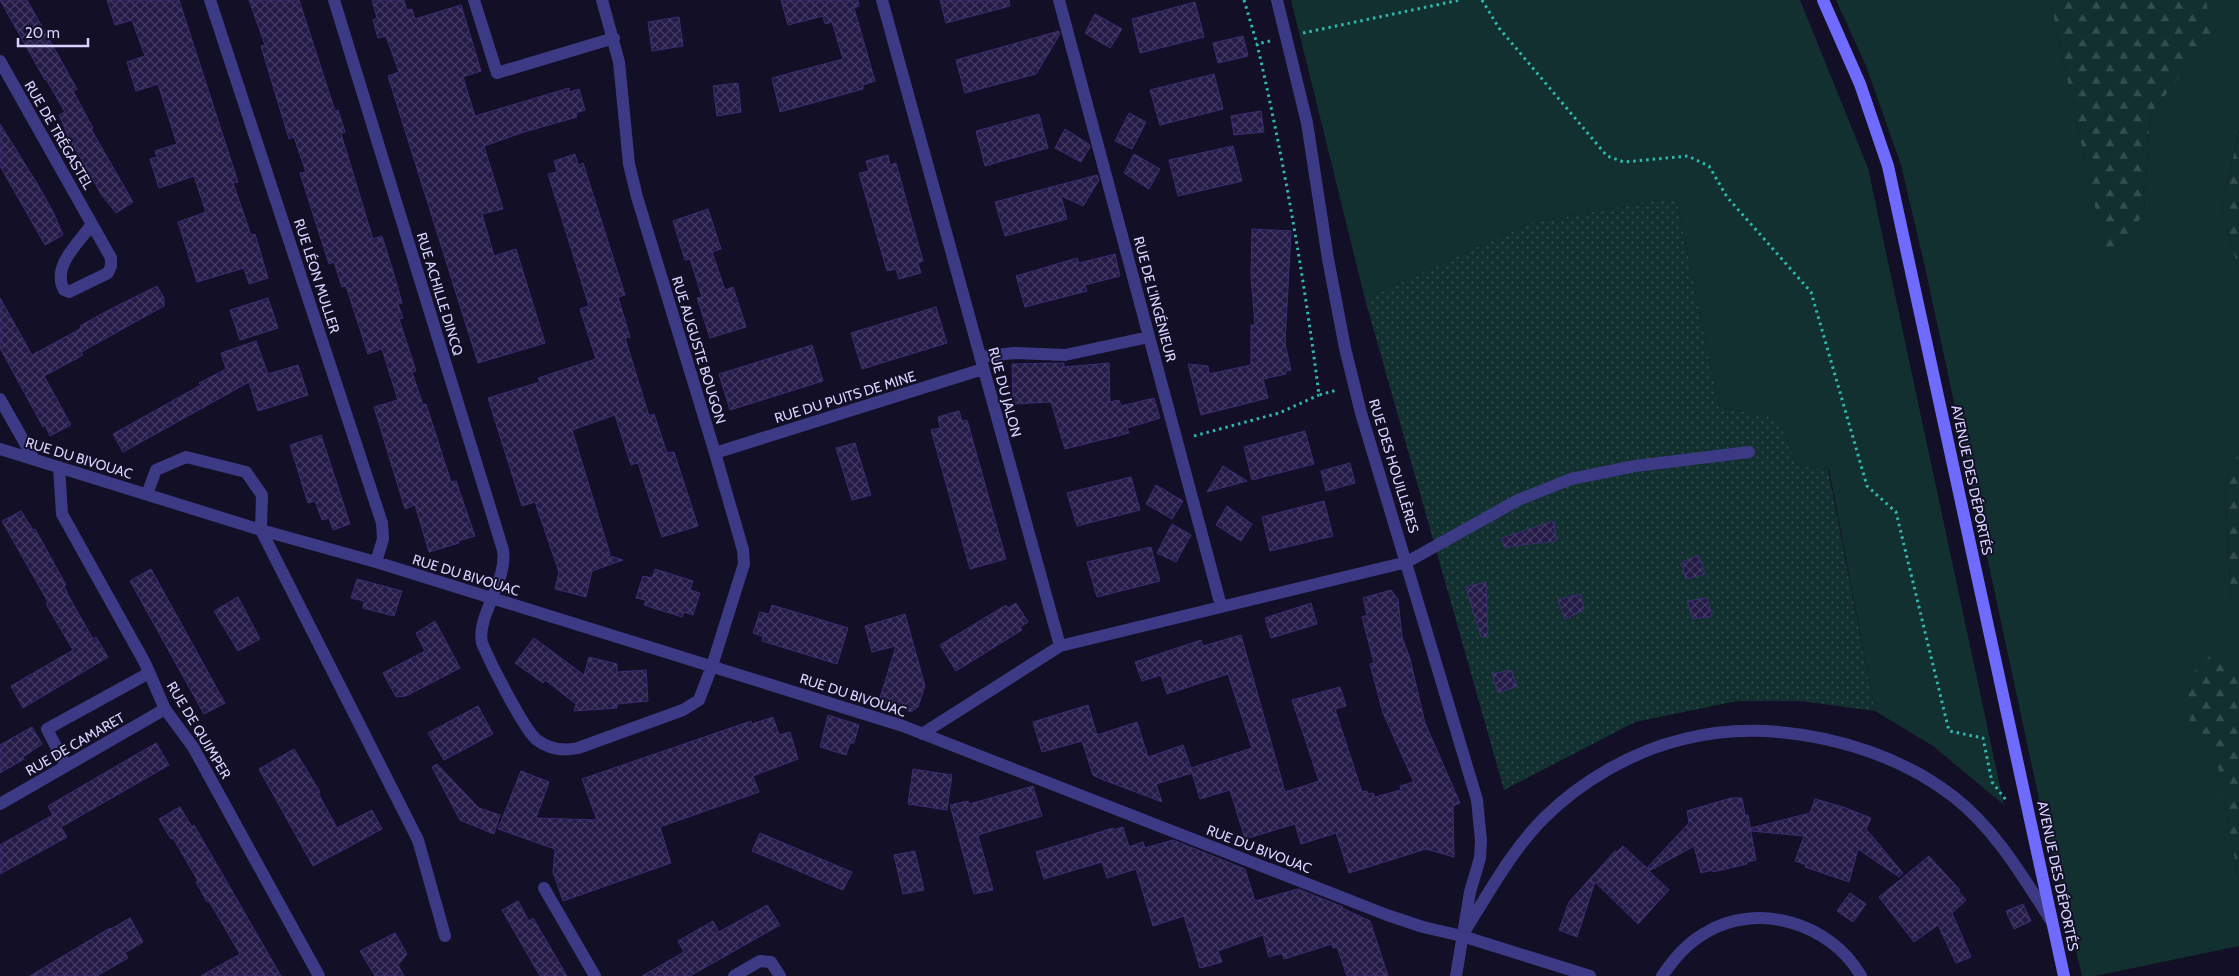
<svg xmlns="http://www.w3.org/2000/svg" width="2239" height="976" font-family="Cabin,sans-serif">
<defs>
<pattern id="forest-firs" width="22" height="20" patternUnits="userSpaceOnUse" patternTransform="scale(1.25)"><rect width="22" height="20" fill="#12302f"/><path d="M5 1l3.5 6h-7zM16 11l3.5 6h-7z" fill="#344d4e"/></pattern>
<pattern id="garden-dots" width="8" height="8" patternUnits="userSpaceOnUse" patternTransform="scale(1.25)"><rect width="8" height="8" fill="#12302f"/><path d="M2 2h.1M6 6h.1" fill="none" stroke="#344d4e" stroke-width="1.8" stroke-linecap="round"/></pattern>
<pattern id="building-cross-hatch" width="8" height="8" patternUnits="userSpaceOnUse" patternTransform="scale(1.25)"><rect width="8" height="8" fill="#241b47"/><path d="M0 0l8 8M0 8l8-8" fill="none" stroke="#433b63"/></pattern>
</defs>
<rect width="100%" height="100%" fill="#130f26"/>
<path fill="#12302f" d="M 1291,0 L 1800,0 L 1868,168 L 2004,805 L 1933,746 L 1875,711 L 1829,469 L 1798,466 L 1777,418 L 1719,407 L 1676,197 L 1530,223 L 1365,299 Z
M 1836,0 L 2050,0 L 2108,265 L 2144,213 L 2150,115 L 2211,35 L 2206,0 L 2239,0 L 2239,130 L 2221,210 L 2239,270 L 2239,450 L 2225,486 L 2231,598 L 2239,602 L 2239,669 L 2220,646 L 2191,729 L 2216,754 L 2239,882 L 2239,946 L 2095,976 L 2082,976 L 2042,813 L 1925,267 L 1901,165 L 1866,66 Z"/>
<path fill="url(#forest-firs)" d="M 2050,0 L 2206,0 L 2212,35 L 2150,115 L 2144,213 L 2108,266 Z
M 2239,131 L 2239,270 L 2221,210 Z
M 2239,450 L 2239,602 L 2231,598 L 2225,486 Z
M 2220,646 L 2239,669 L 2239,882 L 2216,755 L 2191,729 L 2184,681 Z"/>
<path fill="url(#garden-dots)" d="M 1676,197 L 1719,407 L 1777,418 L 1798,466 L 1828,469 L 1875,711 L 1801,701 L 1737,701 L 1635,722 L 1504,790 L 1365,299 L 1530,223 Z"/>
<path fill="url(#building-cross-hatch)" stroke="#3b2d73" d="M 0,0 L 27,0 L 77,89 L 73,91 L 93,128 L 91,129 L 133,202 L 116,213 L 101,194 L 68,136 L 59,115 L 65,112 L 46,79 L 45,80 Z
M 107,0 L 179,0 L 238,182 L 233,183 L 251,235 L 255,234 L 268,278 L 249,284 L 244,268 L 197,282 L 178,222 L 206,212 L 194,176 L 159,188 L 150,159 L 157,157 L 155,151 L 177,144 L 158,84 L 136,91 L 127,62 L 145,56 L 132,20 L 115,25 Z
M 249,0 L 299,0 L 335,111 L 338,110 L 345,132 L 341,134 L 373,239 L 382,236 L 393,271 L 402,303 L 398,304 L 403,318 L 399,319 L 416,371 L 412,372 L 423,405 L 426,404 L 451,482 L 456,481 L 475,536 L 458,541 L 459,543 L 429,552 L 415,505 L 405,509 L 374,407 L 398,400 L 382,349 L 368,354 L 346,286 L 342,287 L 334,262 L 329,264 L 300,173 L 306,172 L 294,137 L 289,139 L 261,46 L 265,45 Z
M 372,0 L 404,0 L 407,10 L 412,9 L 415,19 L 461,5 L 481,71 L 463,77 L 475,116 L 569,88 L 570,92 L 579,89 L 585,110 L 576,113 L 577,117 L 524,132 L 484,146 L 503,209 L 482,214 L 494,256 L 516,249 L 545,343 L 478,363 L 388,76 L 399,72 L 386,36 L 378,38 L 373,20 L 377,18 Z
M 781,0 L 858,0 L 859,6 L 854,8 L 875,81 L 863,85 L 863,89 L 780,112 L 772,78 L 843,59 L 832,22 L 825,24 L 823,16 L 788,25 Z
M 940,0 L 1009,0 L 1010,6 L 946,23 Z
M 1195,2 L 1204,37 L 1140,53 L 1132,19 Z
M 1095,14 L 1122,29 L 1110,48 L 1085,33 Z
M 679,17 L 683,46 L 652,51 L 648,22 Z
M 1059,31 L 1060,34 L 1036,74 L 965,93 L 956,60 Z
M 1243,36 L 1248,56 L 1218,63 L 1213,43 Z
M 1214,74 L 1223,109 L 1160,125 L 1150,90 Z
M 738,83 L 741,112 L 717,116 L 713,86 Z
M 1261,111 L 1264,132 L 1234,135 L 1231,116 Z
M 1129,113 L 1146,122 L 1132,149 L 1115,141 Z
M 1039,114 L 1048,148 L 985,166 L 976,131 Z
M 0,124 L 38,185 L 54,214 L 63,235 L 45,245 L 0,166 Z
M 1065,129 L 1089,144 L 1090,147 L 1081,162 L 1055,148 Z
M 1233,146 L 1242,181 L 1178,196 L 1169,160 Z
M 575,154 L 578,165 L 583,163 L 625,295 L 618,297 L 630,337 L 625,338 L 649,416 L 654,414 L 667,453 L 674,452 L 698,526 L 662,537 L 638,463 L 631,465 L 615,415 L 572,430 L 610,554 L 607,555 L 623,560 L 592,571 L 586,597 L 555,589 L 559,572 L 535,502 L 522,506 L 488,398 L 540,382 L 538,378 L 596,359 L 580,309 L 589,306 L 548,174 L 557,172 L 554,161 Z
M 1134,154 L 1160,169 L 1149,189 L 1124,173 Z
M 888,155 L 890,165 L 896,163 L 923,261 L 918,263 L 921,273 L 899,279 L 896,269 L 887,271 L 859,173 L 869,171 L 866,161 Z
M 1097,175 L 1099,180 L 1083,206 L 1061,196 L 1067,219 L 1005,236 L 995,202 Z
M 708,209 L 721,249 L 712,252 L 725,290 L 733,287 L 746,327 L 710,338 L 697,298 L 702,297 L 690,259 L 685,260 L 673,221 Z
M 1252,229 L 1291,231 L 1285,344 L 1291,370 L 1286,371 L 1286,374 L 1263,379 L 1268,398 L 1201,415 L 1188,364 L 1208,366 L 1209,374 L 1251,365 L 1251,325 L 1255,325 L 1251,276 Z
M 1115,254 L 1120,276 L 1085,285 L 1087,291 L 1025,307 L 1016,276 L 1077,258 L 1079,263 Z
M 157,286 L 164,298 L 164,306 L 81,352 L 83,355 L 44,376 L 71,425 L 50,436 L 45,425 L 43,427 L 0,348 L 0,298 L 32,355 L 71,334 L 81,328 L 80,326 L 107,311 Z
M 268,298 L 278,328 L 240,340 L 230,310 Z
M 936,307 L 947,343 L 862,369 L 851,333 Z
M 256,341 L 268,374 L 298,365 L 308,395 L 258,411 L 249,382 L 123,452 L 113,434 L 201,385 L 199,383 L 226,369 L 221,353 Z
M 812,345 L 823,381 L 730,410 L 719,374 Z
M 1064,363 L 1064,367 L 1109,363 L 1110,402 L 1119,400 L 1121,406 L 1154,398 L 1160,418 L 1127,428 L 1129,433 L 1065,449 L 1051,402 L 1013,404 L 1012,364 Z
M 959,411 L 962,421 L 967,420 L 1006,559 L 970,569 L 931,430 L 940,428 L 938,417 Z
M 1305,431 L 1314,464 L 1252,480 L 1244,447 Z
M 321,435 L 350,524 L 333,530 L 329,518 L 322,520 L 315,501 L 308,503 L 290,445 Z
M 855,443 L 871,495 L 852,500 L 836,448 Z
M 1350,463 L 1355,483 L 1326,491 L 1321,471 Z
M 1223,466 L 1247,481 L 1207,492 Z
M 1131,477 L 1140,510 L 1077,526 L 1067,493 Z
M 1156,485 L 1183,501 L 1172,519 L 1146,504 Z
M 1324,501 L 1333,536 L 1270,551 L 1262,517 Z
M 1227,506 L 1252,524 L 1241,541 L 1216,525 Z
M 21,511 L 33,530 L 35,529 L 66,585 L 64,586 L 69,597 L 93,639 L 96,637 L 108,657 L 23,708 L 11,686 L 73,650 L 46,604 L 48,602 L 2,521 Z
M 1554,521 L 1556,541 L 1504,547 L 1502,538 Z
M 1172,524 L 1191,535 L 1176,562 L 1157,553 Z
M 1151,547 L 1160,581 L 1097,597 L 1087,562 Z
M 1698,555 L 1705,574 L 1686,579 L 1681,563 Z
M 151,569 L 225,703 L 204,714 L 130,581 Z
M 655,569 L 693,581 L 690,590 L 700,593 L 693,615 L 684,612 L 682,617 L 644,605 L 646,600 L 636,598 L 643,576 L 652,578 Z
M 357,579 L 402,591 L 394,616 L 363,608 L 364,601 L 351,598 Z
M 1486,582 L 1488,636 L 1481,637 L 1466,587 Z
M 1391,590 L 1398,599 L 1402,637 L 1410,659 L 1425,723 L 1460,803 L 1453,806 L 1454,857 L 1426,849 L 1349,873 L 1336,833 L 1301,844 L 1295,824 L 1245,839 L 1230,790 L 1200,799 L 1192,773 L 1156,784 L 1162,802 L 1096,777 L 1093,775 L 1082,741 L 1042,752 L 1033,722 L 1088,705 L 1097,735 L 1137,722 L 1148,757 L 1183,745 L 1191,768 L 1252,748 L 1228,674 L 1167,694 L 1161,675 L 1142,681 L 1135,662 L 1201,640 L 1203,646 L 1241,635 L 1285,792 L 1319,781 L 1292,700 L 1340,687 L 1346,706 L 1335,709 L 1362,792 L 1367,791 L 1368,794 L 1373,793 L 1375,797 L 1401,790 L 1400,786 L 1414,782 L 1383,713 L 1370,664 L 1374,663 L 1362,617 L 1367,615 L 1363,598 Z
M 1580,594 L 1584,610 L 1565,619 L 1558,600 Z
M 238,597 L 260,639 L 238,651 L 214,611 Z
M 1707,598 L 1712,616 L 1693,619 L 1687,601 Z
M 1016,603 L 1028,622 L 1020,627 L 1022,630 L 956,671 L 940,645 L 1006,605 L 1008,608 Z
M 1311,603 L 1317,624 L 1271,638 L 1265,618 Z
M 772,605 L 848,628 L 837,664 L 762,641 L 763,636 L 753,633 L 760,612 L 769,614 Z
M 905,614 L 925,686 L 918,707 L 911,712 L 879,701 L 896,646 L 872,652 L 865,626 Z
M 435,621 L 460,668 L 406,696 L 396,697 L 383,673 L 425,651 L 416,633 Z
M 534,638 L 584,675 L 589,657 L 617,664 L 617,672 L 646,670 L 648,701 L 617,704 L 617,708 L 574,711 L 576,704 L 545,680 L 543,683 L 515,663 Z
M 1511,670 L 1517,686 L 1498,693 L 1492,674 Z
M 478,706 L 493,734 L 444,760 L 428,733 Z
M 828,715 L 859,725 L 854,743 L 850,743 L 846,755 L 820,747 Z
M 773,717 L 779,735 L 790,732 L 798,759 L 753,776 L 759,792 L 660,827 L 671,863 L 563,901 L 553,872 L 555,849 L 498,829 L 521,771 L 549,782 L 536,818 L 597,820 L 582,779 L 751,721 L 752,724 Z
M 32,727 L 42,744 L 23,757 L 24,759 L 0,773 L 0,745 Z
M 156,743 L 169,765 L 61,827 L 67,837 L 0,874 L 0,845 L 53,815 L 48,806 Z
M 294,749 L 320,792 L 318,793 L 337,828 L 372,810 L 382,829 L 313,866 L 259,769 Z
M 437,764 L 479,808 L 500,815 L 494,834 L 460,820 L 432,767 Z
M 913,769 L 952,775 L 947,810 L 908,804 Z
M 1033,786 L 1042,816 L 978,835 L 993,890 L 974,894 L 950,805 L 968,801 L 969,804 Z
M 1731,798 L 1742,798 L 1745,815 L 1748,815 L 1756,860 L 1747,862 L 1747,864 L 1713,872 L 1712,870 L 1701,873 L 1694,846 L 1649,871 L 1669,890 L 1638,924 L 1595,882 L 1577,937 L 1559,930 L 1569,902 L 1615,851 L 1617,852 L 1623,846 L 1647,868 L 1689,823 L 1687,811 Z
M 1815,799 L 1843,807 L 1871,818 L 1866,829 L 1903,873 L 1899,877 L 1858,849 L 1849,882 L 1805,867 L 1806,865 L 1795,861 L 1804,836 L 1751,831 L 1751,828 L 1810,813 Z
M 180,807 L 192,827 L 194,825 L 281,976 L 201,976 L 240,954 L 209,901 L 207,902 L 196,882 L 198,881 L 173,838 L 171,839 L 159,819 Z
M 1123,827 L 1129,847 L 1143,842 L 1145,848 L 1173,840 L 1245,869 L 1255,901 L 1298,889 L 1343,907 L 1342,908 L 1370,921 L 1388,976 L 1347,976 L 1337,947 L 1333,948 L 1332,944 L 1284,959 L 1282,953 L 1269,957 L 1263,935 L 1218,951 L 1222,962 L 1200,968 L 1184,916 L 1153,926 L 1136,869 L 1107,878 L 1102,862 L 1044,879 L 1036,852 L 1113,828 L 1113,830 Z
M 760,833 L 852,872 L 843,890 L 752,851 Z
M 915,851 L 924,890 L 903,894 L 894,855 Z
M 1929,856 L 1960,890 L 1958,891 L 1966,900 L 1952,913 L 1971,957 L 1956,963 L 1938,925 L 1914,942 L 1879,897 Z
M 1850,893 L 1866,904 L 1853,922 L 1837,911 Z
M 518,901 L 529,921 L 533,918 L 567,976 L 540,976 L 502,910 Z
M 2023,904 L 2031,921 L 2014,929 L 2006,911 Z
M 767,905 L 780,925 L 690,976 L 642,976 L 684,952 L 678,941 L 713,921 L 719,932 Z
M 130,918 L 143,942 L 125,953 L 128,958 L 97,976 L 30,976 L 110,928 L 111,929 Z
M 395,933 L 407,954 L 398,965 L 404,976 L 375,976 L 360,951 Z"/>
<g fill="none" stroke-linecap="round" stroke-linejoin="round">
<path stroke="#2fb8b0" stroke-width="3" stroke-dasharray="2.5 4" stroke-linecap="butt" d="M 1244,0 L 1257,44
M 1482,0 L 1499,28 L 1607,156 L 1624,162 L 1688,156 L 1709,166 L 1727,197 L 1811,292 L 1867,486 L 1896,512 L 1949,731 L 1983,738 L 1992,782 L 2006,800
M 1303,33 L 1460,0
M 1270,41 L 1257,44 C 1284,160 1304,277 1319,395 L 1337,390
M 1194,436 L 1279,413 L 1319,395"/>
<path stroke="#3d3a85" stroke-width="12" d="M 261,530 L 418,840 L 445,936
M 1407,562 L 1518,500 L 1571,479 L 1635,466 L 1749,452
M 66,766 L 47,729 L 149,673
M 734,976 L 760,961 L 771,962 L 780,976"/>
<path stroke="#3d3a85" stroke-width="12" d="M 210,0 L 382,523 L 383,539 L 376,562
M 334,0 L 503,550 C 508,581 476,616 482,643 C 490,662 524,730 537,740 C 549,749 564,751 578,748 L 683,710 L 699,700 L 712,666 L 744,564 L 743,550 L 715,453 L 637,197 L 629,164 L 619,62 L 602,0
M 474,0 L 497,73 L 614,38
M 882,0 L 1060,646
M 1059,0 L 1221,606
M 1277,0 L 1307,123 L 1328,259 L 1345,348 L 1361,413 L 1477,800 L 1481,841 L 1480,858 L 1470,892 L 1456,976
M 0,61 L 111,258 L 111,266 L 108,273 L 69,292 L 64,290 C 51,266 79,243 92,224
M 980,357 L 1014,353 L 1065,355 L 1149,337
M 0,399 L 34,459
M 0,449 L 261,530 L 376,562 L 903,726 L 1387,915 L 1423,927 L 1462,936 L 1590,976
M 715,453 L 983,369
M 59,467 L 62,514 L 145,663 L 165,709 L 193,747 L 319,976
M 147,494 L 156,470 L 186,457 L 246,472 L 262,495 L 261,530
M 922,734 L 1060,646 L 1407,562
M 0,804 L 165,709
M 544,888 L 595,976
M 1466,929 C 1490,891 1512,850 1544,818 C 1581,781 1633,751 1684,739 C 1772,717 1883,742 1954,797 C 1996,830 2023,877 2052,922
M 1662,976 C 1674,959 1686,944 1705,933 C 1757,901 1831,923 1861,976"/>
<path stroke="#6f6bff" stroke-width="12" d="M 1823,0 L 1860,84 L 1888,166 L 2064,976"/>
</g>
<g text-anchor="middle" stroke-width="4" stroke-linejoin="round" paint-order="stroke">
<g font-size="14" fill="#d9d4ff" stroke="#130f26">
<text transform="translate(59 135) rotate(60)" y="5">RUE DE TRÉGASTEL</text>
<text transform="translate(317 276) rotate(72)" y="5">RUE LÉON MULLER</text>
<text transform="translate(440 294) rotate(73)" y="5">RUE ACHILLE DINCQ</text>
<text transform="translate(1155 299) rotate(75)" y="5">RUE DE L'INGÉNIEUR</text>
<text transform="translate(699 350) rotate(73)" y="5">RUE AUGUSTE BOUGON</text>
<text transform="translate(1005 392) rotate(75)" y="5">RUE DU JALON</text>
<text transform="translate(845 397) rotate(-17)" y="5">RUE DU PUITS DE MINE</text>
<text transform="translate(79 458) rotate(17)" y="5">RUE DU BIVOUAC</text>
<text transform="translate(1394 466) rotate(73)" y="5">RUE DES HOUILLÈRES</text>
<text transform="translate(1972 480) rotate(78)" y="5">AVENUE DES DÉPORTÉS</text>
<text transform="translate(466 575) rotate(17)" y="5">RUE DU BIVOUAC</text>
<text transform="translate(853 695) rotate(18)" y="5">RUE DU BIVOUAC</text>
<text transform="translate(199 730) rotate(59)" y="5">RUE DE QUIMPER</text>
<text transform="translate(75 744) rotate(-30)" y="5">RUE DE CAMARET</text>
<text transform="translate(1259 849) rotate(21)" y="5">RUE DU BIVOUAC</text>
<text transform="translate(2058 876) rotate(78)" y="5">AVENUE DES DÉPORTÉS</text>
</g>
</g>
<path d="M18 38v8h70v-8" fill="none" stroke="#d9d4ff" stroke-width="2.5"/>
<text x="25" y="38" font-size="15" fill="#d9d4ff" stroke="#130f26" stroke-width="4" paint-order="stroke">20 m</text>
</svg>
